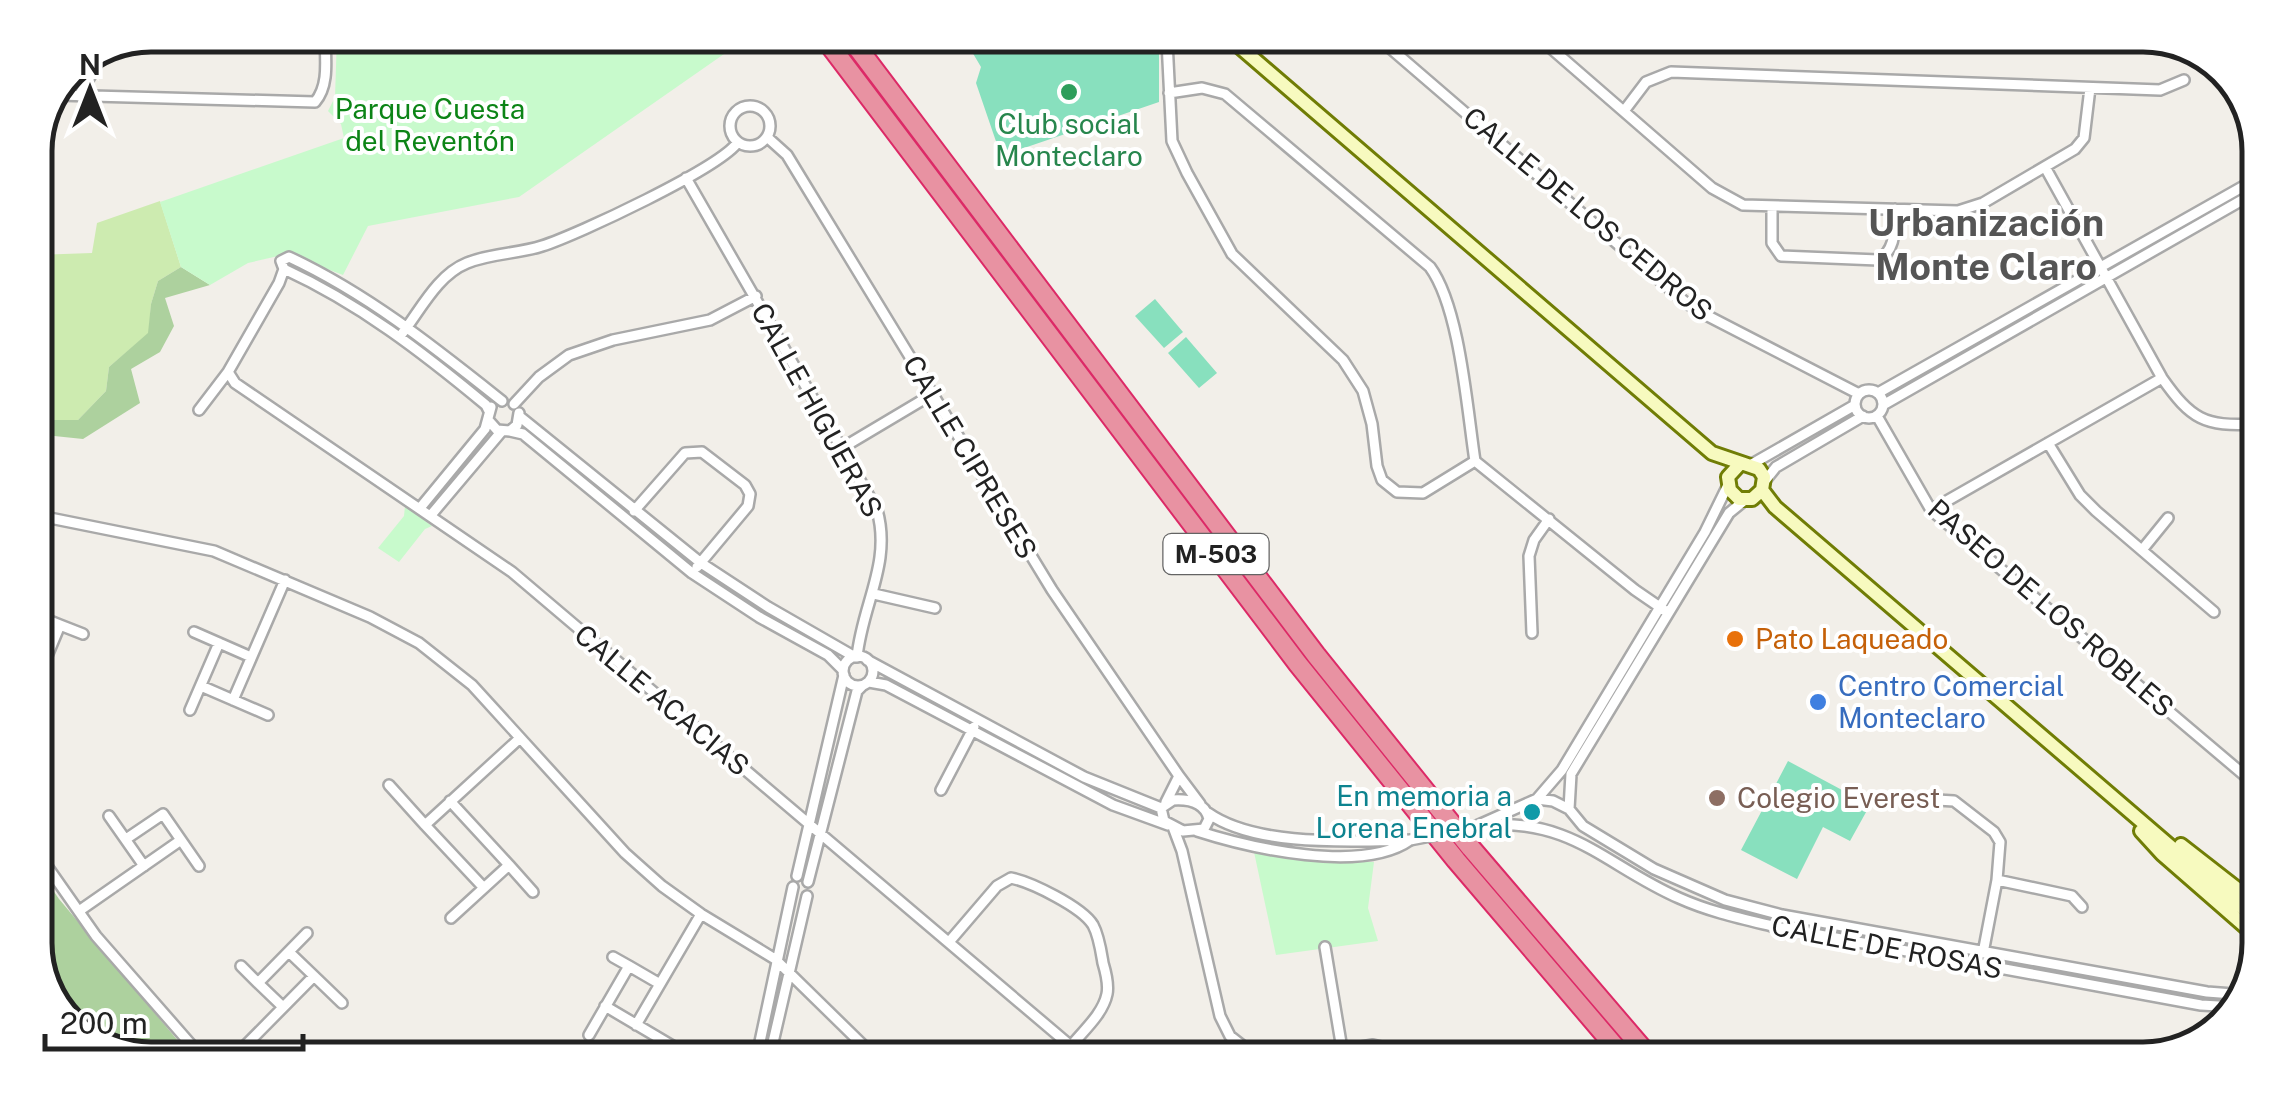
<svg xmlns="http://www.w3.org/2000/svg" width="2294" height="1094" font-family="'Public Sans',sans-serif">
<rect width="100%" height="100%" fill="#f2efe9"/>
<path fill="#cdebb0" d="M 160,201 L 181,267 L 158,281 L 151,304 L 149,333 L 109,367 L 106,391 L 78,420 L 35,420 L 35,255 L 92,253 L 97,223 Z"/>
<path fill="#add19e" d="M 181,267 L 210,285 L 165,298 L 174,326 L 160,352 L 131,369 L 140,403 L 83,439 L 35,434 L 35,420 L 78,420 L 106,391 L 109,367 L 148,333 L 151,304 L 158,281 Z
M 35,864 L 59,899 L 184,1048 L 100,1047 L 55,1008 L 35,951 Z"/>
<path fill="#c8facc" d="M 337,36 L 747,38 L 519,197 L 368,226 L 343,275 L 287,254 L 248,263 L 210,285 L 181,267 L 160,202 L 344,138 L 341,124 L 328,111 L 335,97 Z
M 405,506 L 432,526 L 425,529 L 399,562 L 378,548 L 404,516 Z
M 1254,852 L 1306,861 L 1374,862 L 1368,908 L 1378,941 L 1276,955 Z"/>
<path fill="#88e0be" d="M 965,40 L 1159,41 L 1159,102 L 1001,156 L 976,83 L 981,67 Z
M 1155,299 L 1183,332 L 1164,348 L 1135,316 Z
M 1186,337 L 1217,373 L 1199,388 L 1168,353 Z
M 1788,761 L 1870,805 L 1850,841 L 1823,827 L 1797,879 L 1741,850 Z"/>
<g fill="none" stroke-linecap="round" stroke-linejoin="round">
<g stroke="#a9a9a9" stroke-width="14">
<path id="street" d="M 1167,41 L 1172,141 L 1187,173 L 1232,254 L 1343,360 L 1363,391 L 1372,424 L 1377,466 L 1382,480 L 1397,492 L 1423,493 L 1475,461
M 1383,42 L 1685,302 L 1704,314 L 1859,394
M 1545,43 L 1712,188 L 1743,205 L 1958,211 L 1983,203 L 2075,149 L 2084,138 L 2090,88
M 1169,93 L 1202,88 L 1225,94 L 1430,267 C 1460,308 1467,409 1475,461 L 1635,590 L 1667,612
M 57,95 L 315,102 C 330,85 325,57 325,36
M 79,96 L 102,55
M730 126a20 20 0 1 1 40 0a20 20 0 1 1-40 0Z
M 1624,111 L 1646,82 L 1671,72 L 2160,90 L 2184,80
M 767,137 L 787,155 L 1052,590 L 1179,776
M 2045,167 L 2162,378 C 2191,419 2204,427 2255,424
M 686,178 L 877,510 C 892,563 862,605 857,657
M 1772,206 L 1772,243 L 1781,256 L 1878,260 C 1897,250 1894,228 1895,209
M 284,269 C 360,304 422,352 486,405 L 489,411
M 401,335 C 420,311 437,275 467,263 C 491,253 518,254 542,246 C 577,235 720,168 738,142
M1855 404a14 14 0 1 1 28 0a14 14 0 1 1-28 0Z
M 1878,393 L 2258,178
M 502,401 C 434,347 368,294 289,257 L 281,261 L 284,269 L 279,283 L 228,372 L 235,383 L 512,572 L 1079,1053
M 514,404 L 539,377 L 569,355 L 613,340 L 710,320 L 756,296
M 1883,405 L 2258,191
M 199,410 L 228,372
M 519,416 L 701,563 L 768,607 L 855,657
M 1877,416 L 1931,510 L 2250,780
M 489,421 L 497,430 L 510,431 L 517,425 L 519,413
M 510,431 L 523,434 L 692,573 L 759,617 L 828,655 L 843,670
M 2048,443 L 2080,495 L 2096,511 L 2214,612
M 842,448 L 931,395
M 1752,464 L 1855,405
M 1764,482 L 1776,467 L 1863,416
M 420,508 L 485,429 L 491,407
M 1931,510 L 2162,378
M 634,511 L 685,453 L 702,452 L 745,485 L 750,494 L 748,506 L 697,567
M 35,515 L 214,551 L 370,617 L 419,643 L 472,685 L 625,853 L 662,886 L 701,914 L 775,959 L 870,1052
M 431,515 L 501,432
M 2142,550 L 2168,518
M 874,594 L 935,608
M 35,615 L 60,625 L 47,656 L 35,652
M 60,625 L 83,634
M 194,632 L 251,657
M 1532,633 L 1529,556 L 1534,540 L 1549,519
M843 671a15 15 0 1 1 30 0a15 15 0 1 1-30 0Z
M 867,660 L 1084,777 L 1161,808
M 869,682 L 886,685 L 1113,805 L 1168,825
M 201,686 L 268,715
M 35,688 L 47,656
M 233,700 L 285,580
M 190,710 L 219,643
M 389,785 L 425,825
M 941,790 L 974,727
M 1537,799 L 1562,770 L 1705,532 L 1728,485
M 1173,800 C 1188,799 1205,802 1209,819 L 1204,829 L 1183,831 L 1164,821 L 1161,808 Z
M 1937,800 L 1954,801 L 1994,832 L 2000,842 L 1997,880 L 1983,953
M 450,801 L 509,865 L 451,918
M 1166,802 L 1179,776 L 1200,804
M 1569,809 L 1571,774 L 1729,513 L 1745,500
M 1208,813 C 1256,847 1350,841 1407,840
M 109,816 L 144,866
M 1488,825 C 1573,819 1608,867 1679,898 C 1710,912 1743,919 1776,927 L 2201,1005 L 2236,1007
M 1173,827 L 1182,851 L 1220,1016 L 1230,1036 L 1253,1054
M 1472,828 L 1537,799 L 1553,801 L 1569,809 L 1583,826 L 1654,869 L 1725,900 L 1782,915 L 2207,992 L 2246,995
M 1197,831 C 1250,848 1362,874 1410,840
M 181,840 L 199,866
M 35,849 L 96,936 L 194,1048
M 509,865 L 533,892
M 797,876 L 844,675
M 1997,880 L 2072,896 L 2082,907
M 808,882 L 857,691 L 862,686
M 484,888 L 425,825 L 520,738
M 79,911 L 181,840 L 163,814 L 126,839
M 949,942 L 997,886 L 1011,878 C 1031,882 1082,907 1093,925 C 1099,936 1101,951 1103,963 C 1106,973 1109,984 1107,994 C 1103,1014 1083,1031 1071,1046
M 1325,947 L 1342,1049
M 613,957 L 629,966
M 241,966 L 258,983
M 314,976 L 342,1003
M 605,1006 L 681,1051
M 283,1007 L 258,983 L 307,933
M 636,1025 L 701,914
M 589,1035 L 629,966 L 660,984
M 243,1048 L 314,976 L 289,952
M 758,1051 L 793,887
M 771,1051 L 807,896
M 1320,1054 L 1373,1045 L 1416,1055"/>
</g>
<g stroke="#707d05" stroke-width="18">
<path id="secondary" d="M 1233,41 L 1712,453 L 1759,469 L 1764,477 L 1762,490 L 1752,499 L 1739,499 L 1730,490 L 1728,477 L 1739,465
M 1762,490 L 1775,507 L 2248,913
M 2141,831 L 2162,854 L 2248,929
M 2181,845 L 2249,898"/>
</g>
<g stroke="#dc2a67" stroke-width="22">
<path id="highway" d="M 825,39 L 1298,664 L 1456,860 L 1623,1056
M 851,39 L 1316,655 L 1471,848 L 1649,1056"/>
</g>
<use href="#street" stroke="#fff" stroke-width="9"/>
<use href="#secondary" stroke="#f7fabf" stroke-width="12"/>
<use href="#highway" stroke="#e892a2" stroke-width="18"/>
<g stroke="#a9a9a9" stroke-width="14" stroke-linecap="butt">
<path id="street-bridge" d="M 1410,840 L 1472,828"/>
</g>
<use href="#street-bridge" stroke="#fff" stroke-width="9"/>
</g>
<circle fill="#2e9e5b" stroke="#fff" stroke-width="4" cx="1069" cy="92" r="10"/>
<circle fill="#e8710a" stroke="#fff" stroke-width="4" cx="1735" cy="639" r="10"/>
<circle fill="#3f7fe0" stroke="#fff" stroke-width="4" cx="1818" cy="702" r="10"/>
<circle fill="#8d6e63" stroke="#fff" stroke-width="4" cx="1717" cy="798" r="10"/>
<circle fill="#0f9aa8" stroke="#fff" stroke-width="4" cx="1532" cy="812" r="10"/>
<g text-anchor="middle" stroke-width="8" stroke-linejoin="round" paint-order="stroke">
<rect fill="#fff" stroke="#646464" stroke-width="2.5" x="1163.5" y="534" width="105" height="40" rx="8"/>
<g font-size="25" font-weight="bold" fill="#222">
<text x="1216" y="563">M-503</text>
</g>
<g font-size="28" fill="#0c8416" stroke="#fff">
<text x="430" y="119">Parque Cuesta<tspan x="430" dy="32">del Reventón</tspan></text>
</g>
<g font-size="28" fill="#27864d" stroke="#fff">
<text x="1069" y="134">Club social<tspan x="1069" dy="32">Monteclaro</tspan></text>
</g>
<g font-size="28" fill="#222" stroke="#fff">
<text transform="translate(1588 214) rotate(40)" y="10">CALLE DE LOS CEDROS</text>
<text transform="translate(817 410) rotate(61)" y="10">CALLE HIGUERAS</text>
<text transform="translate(970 457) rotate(59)" y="10">CALLE CIPRESES</text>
<text transform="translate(2051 608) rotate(41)" y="10">PASEO DE LOS ROBLES</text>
<text transform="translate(662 700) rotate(40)" y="10">CALLE ACACIAS</text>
<text transform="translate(1887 947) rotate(11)" y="10">CALLE DE ROSAS</text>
</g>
<g font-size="28" fill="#c56008" stroke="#fff" text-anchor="start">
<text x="1755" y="649">Pato Laqueado</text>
</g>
<g font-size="28" fill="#366cbe" stroke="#fff" text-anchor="start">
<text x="1838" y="696">Centro Comercial<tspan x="1838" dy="32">Monteclaro</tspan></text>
</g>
<g font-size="28" fill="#0d838f" stroke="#fff" text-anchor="end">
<text x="1512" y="806">En memoria a<tspan x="1512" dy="32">Lorena Enebral</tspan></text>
</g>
<g font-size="28" fill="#785e54" stroke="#fff" text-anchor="start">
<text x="1737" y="808">Colegio Everest</text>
</g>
<g font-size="38" font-weight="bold" fill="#555" stroke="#fff">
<text x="1986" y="236">Urbanización<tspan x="1986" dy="44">Monte Claro</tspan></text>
</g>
</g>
<path d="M0 0H2294V1094H0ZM151 52H2143A99 99 0 0 1 2242 151V943A99 99 0 0 1 2143 1042H151A99 99 0 0 1 52 943V151A99 99 0 0 1 151 52Z" fill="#fff" fill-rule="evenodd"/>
<path fill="none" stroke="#222" stroke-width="5" d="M151 52H2143A99 99 0 0 1 2242 151V943A99 99 0 0 1 2143 1042H151A99 99 0 0 1 52 943V151A99 99 0 0 1 151 52Z"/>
<g transform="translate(90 90)" stroke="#ffffff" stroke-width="8" paint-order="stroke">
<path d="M0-8L18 38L0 25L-18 38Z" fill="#222222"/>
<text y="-15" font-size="28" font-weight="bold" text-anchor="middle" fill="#222222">N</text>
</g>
<path d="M45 1034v15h258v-15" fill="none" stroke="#222222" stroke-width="5"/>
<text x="60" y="1034" font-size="30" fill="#222222" stroke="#ffffff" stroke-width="8" paint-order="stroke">200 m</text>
</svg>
